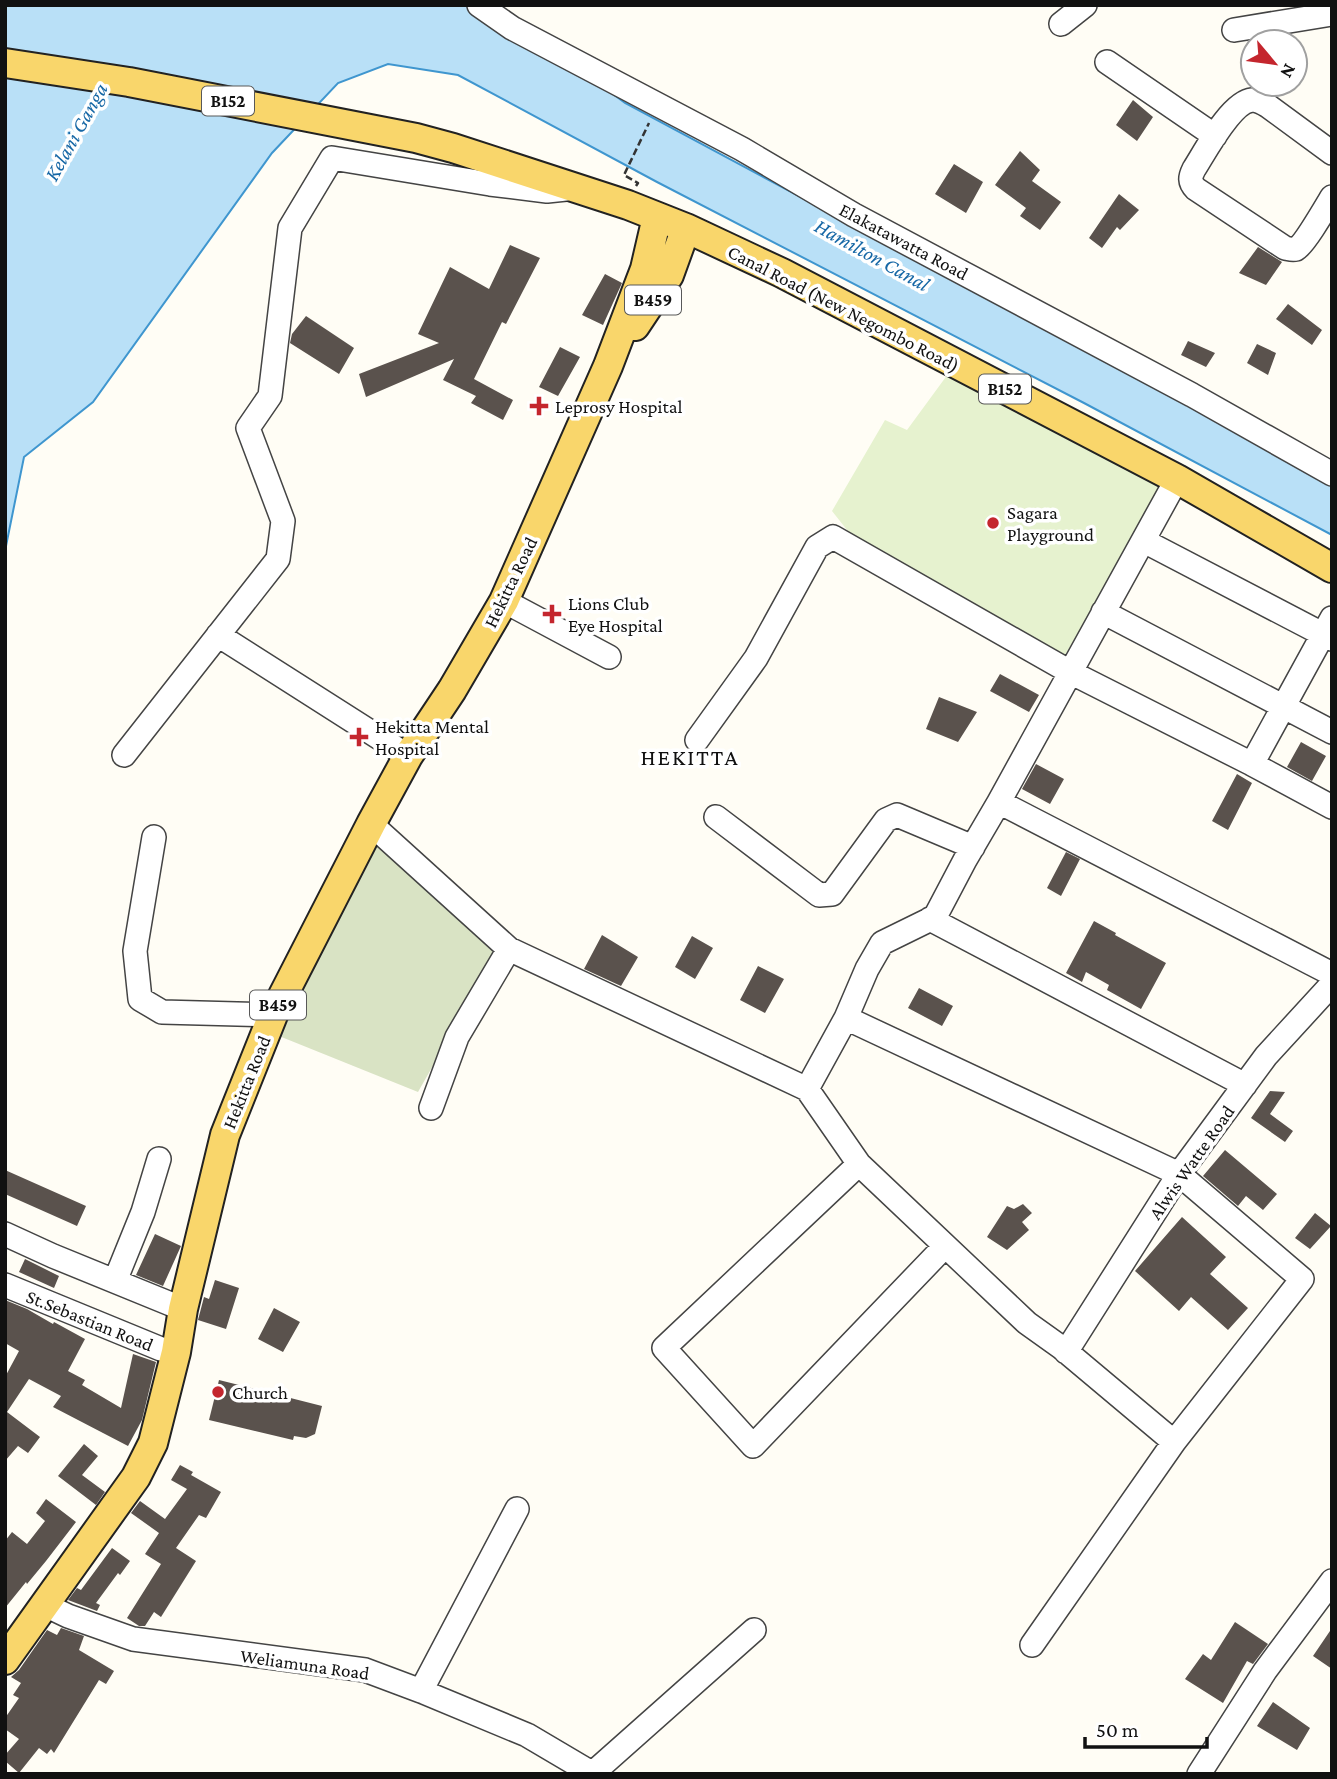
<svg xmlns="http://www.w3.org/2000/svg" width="1337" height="1779" font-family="'Crimson Pro',serif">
<rect width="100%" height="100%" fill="#fffdf5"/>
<path fill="#d9e3c4" d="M 373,841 L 492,944 L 496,955 L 418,1092 L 279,1036 Z"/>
<path fill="#e6f2cf" d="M 948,374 L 1167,486 L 1065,655 L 851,535 L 832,511 L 885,420 L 907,430 Z"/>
<path fill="#b9e0f7" stroke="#3f96cf" stroke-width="2" d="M 5,5 L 490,5 L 497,8 L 625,103 L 1154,386 L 1332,484 L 1332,535 L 1084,403 L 657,182 L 458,75 L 388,64 L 338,83 L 272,153 L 93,402 L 24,457 L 5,551 Z"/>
<path fill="#5a524d" d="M 1133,100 L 1153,117 L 1137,141 L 1116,125 Z
M 1020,151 L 1040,170 L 1032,181 L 1061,202 L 1040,230 L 1020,216 L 1026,208 L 995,185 Z
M 954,164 L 983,182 L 966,213 L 935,194 Z
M 1119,194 L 1139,210 L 1120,230 L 1117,227 L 1102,248 L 1089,238 Z
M 510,245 L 540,258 L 506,324 L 502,322 L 474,379 L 513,400 L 503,420 L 471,403 L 476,396 L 443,380 L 454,359 L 366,397 L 359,374 L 439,343 L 418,334 L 450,267 L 489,289 Z
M 1258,247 L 1282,262 L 1266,285 L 1239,273 Z
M 605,274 L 622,283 L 603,325 L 582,315 Z
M 1288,304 L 1322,330 L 1312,345 L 1276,319 Z
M 306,316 L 354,348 L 339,374 L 290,343 L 292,334 Z
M 1188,341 L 1215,353 L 1206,367 L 1181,355 Z
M 1257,344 L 1276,353 L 1268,375 L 1247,363 Z
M 560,347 L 580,357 L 558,396 L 539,387 Z
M 1000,674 L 1039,695 L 1029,712 L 990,691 Z
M 939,697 L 977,712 L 958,742 L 926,729 Z
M 1301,742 L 1326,756 L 1312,781 L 1287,767 Z
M 1036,764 L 1064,779 L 1050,804 L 1022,789 Z
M 1237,774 L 1252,783 L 1228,830 L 1212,821 Z
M 1066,852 L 1080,859 L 1061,896 L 1047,888 Z
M 1094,921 L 1116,933 L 1115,935 L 1166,963 L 1141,1009 L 1107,990 L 1109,985 L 1086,972 L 1082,982 L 1066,973 Z
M 602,935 L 638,957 L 621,986 L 584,969 Z
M 692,936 L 713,948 L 695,979 L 675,967 Z
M 758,966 L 784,979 L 765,1013 L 740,1000 Z
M 919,988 L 953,1006 L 942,1026 L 908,1008 Z
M 1270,1091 L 1285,1092 L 1270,1114 L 1293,1131 L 1285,1142 L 1251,1118 Z
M 1225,1150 L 1277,1194 L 1263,1210 L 1246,1196 L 1238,1206 L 1203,1176 Z
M 5,1170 L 86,1206 L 77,1226 L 5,1194 Z
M 1023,1204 L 1032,1213 L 1022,1222 L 1029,1230 L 1007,1250 L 987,1237 L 1007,1206 L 1014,1209 Z
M 1315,1213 L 1331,1226 L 1310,1249 L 1295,1238 Z
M 1182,1217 L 1226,1257 L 1210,1274 L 1248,1308 L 1228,1330 L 1191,1297 L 1179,1311 L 1135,1271 Z
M 155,1234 L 181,1246 L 163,1286 L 136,1275 Z
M 25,1259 L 59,1276 L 54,1288 L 19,1272 Z
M 215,1280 L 239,1288 L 226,1329 L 198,1320 L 204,1297 L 209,1299 Z
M 5,1300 L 27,1309 L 53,1324 L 54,1322 L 85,1339 L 68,1371 L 85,1380 L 82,1385 L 121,1408 L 133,1354 L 156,1362 L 142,1420 L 128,1446 L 53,1407 L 61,1396 L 29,1379 L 7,1412 L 40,1437 L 28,1453 L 18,1446 L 5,1461 L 5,1377 L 19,1351 L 5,1343 Z
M 274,1308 L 300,1322 L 283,1352 L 258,1339 Z
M 219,1380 L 322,1406 L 315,1434 L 306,1438 L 294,1436 L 293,1440 L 209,1420 Z
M 84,1444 L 98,1456 L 82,1475 L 105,1492 L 96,1505 L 58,1476 Z
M 180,1465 L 193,1472 L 191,1475 L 221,1492 L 206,1518 L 199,1515 L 176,1548 L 196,1561 L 161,1617 L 154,1612 L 145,1626 L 139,1626 L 127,1618 L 161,1564 L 145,1554 L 159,1533 L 131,1513 L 140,1501 L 165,1519 L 187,1489 L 171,1480 Z
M 46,1499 L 76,1522 L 46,1561 L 27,1584 L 26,1582 L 5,1608 L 5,1541 L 12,1532 L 27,1544 L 45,1521 L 36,1513 Z
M 112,1548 L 130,1561 L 120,1575 L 118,1573 L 96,1603 L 100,1605 L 97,1611 L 68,1600 L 77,1588 L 81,1590 Z
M 1235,1622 L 1268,1644 L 1253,1664 L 1247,1661 L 1223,1703 L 1185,1679 L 1203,1654 L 1211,1660 Z
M 61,1628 L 84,1636 L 79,1650 L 114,1671 L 106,1684 L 99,1680 L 54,1753 L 51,1749 L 47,1754 L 39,1748 L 19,1773 L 5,1761 L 5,1755 L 19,1739 L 5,1729 L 5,1718 L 19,1698 L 13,1695 L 21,1683 L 11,1677 L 19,1670 L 47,1630 L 57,1635 Z
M 1332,1628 L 1332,1669 L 1313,1656 Z
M 1273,1702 L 1310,1728 L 1297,1750 L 1257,1726 Z"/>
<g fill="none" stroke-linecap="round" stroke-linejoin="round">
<g stroke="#444" stroke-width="26">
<path id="minor" d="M 479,5 L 512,28 L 742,149 L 854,215 L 1192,395 L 1332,474
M 1061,24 L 1085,5
M 1234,30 L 1332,14
M 1107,62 L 1215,136
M 1332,153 L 1268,106 C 1263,103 1258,100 1252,100 C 1231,102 1205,152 1194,169 C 1190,177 1189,182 1196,189 L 1285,248 C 1290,249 1292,250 1296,249 C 1304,245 1326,207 1332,197
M 1144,541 L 1332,639
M 504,601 L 609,657
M 1103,612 L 1332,732
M 218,635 L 408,756
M 697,740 L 756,658 L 817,547 L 833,537 L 1070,672 L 1252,764 L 1332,807
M 124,755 L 278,559 L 283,521 L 248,428 L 270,396 L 290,228 L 332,158 L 490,184 L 547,191 L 566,189
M 1252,764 L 1332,618
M 999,802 L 1332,974
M 716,817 L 819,895 L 832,894 L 886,820 L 897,815 L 973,847
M 371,824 L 509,949 L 807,1089
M 154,837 L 135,951 L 140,999 L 162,1012 L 273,1015
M 930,919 L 1245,1085
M 846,1018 L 1179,1174 L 1302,1279 L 1174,1442
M 431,1108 L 457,1037 L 509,949
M 859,1164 L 664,1348 L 753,1446 L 945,1246
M 5,1234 L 53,1256 L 183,1309
M 115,1281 L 143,1212 L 159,1159
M 5,1285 L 161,1349 L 176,1352
M 1066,1352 L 1179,1174 L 1266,1056 L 1332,984
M 45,1605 L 68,1616 L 133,1639 L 365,1670 L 421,1691 L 527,1735 L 593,1774
M 1032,1645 L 1174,1442 L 1062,1348 L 1027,1323 L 859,1164 L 807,1089 L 846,1018 L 867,969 L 882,943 L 935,917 L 965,860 L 999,802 L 1177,479
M 421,1691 L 517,1509
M 593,1773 L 754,1630
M 1199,1774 L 1265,1671 L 1332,1581"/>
</g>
<g stroke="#222" stroke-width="32">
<path id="major" d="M 5,63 L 129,82 L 416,138 L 453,148 L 628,205 L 686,228 L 782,273 L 1177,479 L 1332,568
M 635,326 L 669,275 L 686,228
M 5,1660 L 136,1477 L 153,1443 L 176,1352 L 183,1309 L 225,1135 L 273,1015 L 371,824 L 408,756 L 452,690 L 504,601 L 608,366 L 645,269 L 657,217"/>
</g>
<path stroke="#333" stroke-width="2.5" stroke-dasharray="7 3.5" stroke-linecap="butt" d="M 636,186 L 638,183 L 624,175 L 649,123"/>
<use href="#minor" stroke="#fff" stroke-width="23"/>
<use href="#major" stroke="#f9d66b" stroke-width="28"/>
</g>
<g fill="#c4262e" stroke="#fff" stroke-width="2.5">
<path d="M535.5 395.5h7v7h7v7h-7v7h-7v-7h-7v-7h7z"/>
<circle cx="993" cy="523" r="7"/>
<path d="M548.5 603.5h7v7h7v7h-7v7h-7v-7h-7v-7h7z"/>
<path d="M355.5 726.5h7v7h7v7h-7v7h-7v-7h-7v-7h7z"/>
<circle cx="218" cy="1392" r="7"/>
</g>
<g text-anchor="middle" stroke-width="7" stroke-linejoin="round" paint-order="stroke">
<g fill="#fff" stroke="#585858" stroke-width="2">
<rect x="202" y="86.5" width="52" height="29" rx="5"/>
<rect x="625" y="285.5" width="56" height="29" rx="5"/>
<rect x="979" y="374.5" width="52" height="29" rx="5"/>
<rect x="250" y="990.5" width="56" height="29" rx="5"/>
</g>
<g font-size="18" font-weight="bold" fill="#111">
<text x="228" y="107">B152</text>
<text x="653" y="306">B459</text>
<text x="1005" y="395">B152</text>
<text x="278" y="1011">B459</text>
</g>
<g font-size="19" fill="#111" stroke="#fff">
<text transform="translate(904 241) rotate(28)" y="7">Elakatawatta Road</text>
<text transform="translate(844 308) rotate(27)" y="7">Canal Road (New Negombo Road)</text>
<text transform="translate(510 582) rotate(-64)" y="7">Hekitta Road</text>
<text transform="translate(246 1082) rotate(-68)" y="7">Hekitta Road</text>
<text transform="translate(1191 1162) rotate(-55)" y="7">Alwis Watte Road</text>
<text transform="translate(90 1320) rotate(22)" y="7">St.Sebastian Road</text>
<text transform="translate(305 1664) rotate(8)" y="7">Weliamuna Road</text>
</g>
<g font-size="19" fill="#111" stroke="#fff" text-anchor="start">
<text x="555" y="413">Leprosy Hospital</text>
<text x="1007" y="519">Sagara<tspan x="1007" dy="22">Playground</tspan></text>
<text x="568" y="610">Lions Club<tspan x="568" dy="22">Eye Hospital</tspan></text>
<text x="375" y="733">Hekitta Mental<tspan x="375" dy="22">Hospital</tspan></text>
<text x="232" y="1399">Church</text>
</g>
<g font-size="21" font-style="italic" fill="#1768a6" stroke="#fff">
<text transform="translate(76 132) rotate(-61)" y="7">Kelani Ganga</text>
<text transform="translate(872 255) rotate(29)" y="7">Hamilton Canal</text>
</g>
<g font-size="23" letter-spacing="2" fill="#111" stroke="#fff">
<text x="690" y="765">HEKITTA</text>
</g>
</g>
<rect width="1337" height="1779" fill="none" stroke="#111111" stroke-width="14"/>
<g transform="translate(1274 63) rotate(119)"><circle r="33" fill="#ffffff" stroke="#a0a0a0" stroke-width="2"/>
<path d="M0-5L12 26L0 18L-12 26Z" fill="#c4262e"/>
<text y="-10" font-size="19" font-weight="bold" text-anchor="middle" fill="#111111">N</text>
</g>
<path d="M1085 1737v10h122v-10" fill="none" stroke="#111111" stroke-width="3.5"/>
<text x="1096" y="1737" font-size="21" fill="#111111" stroke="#ffffff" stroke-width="5" paint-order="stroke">50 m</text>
</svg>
